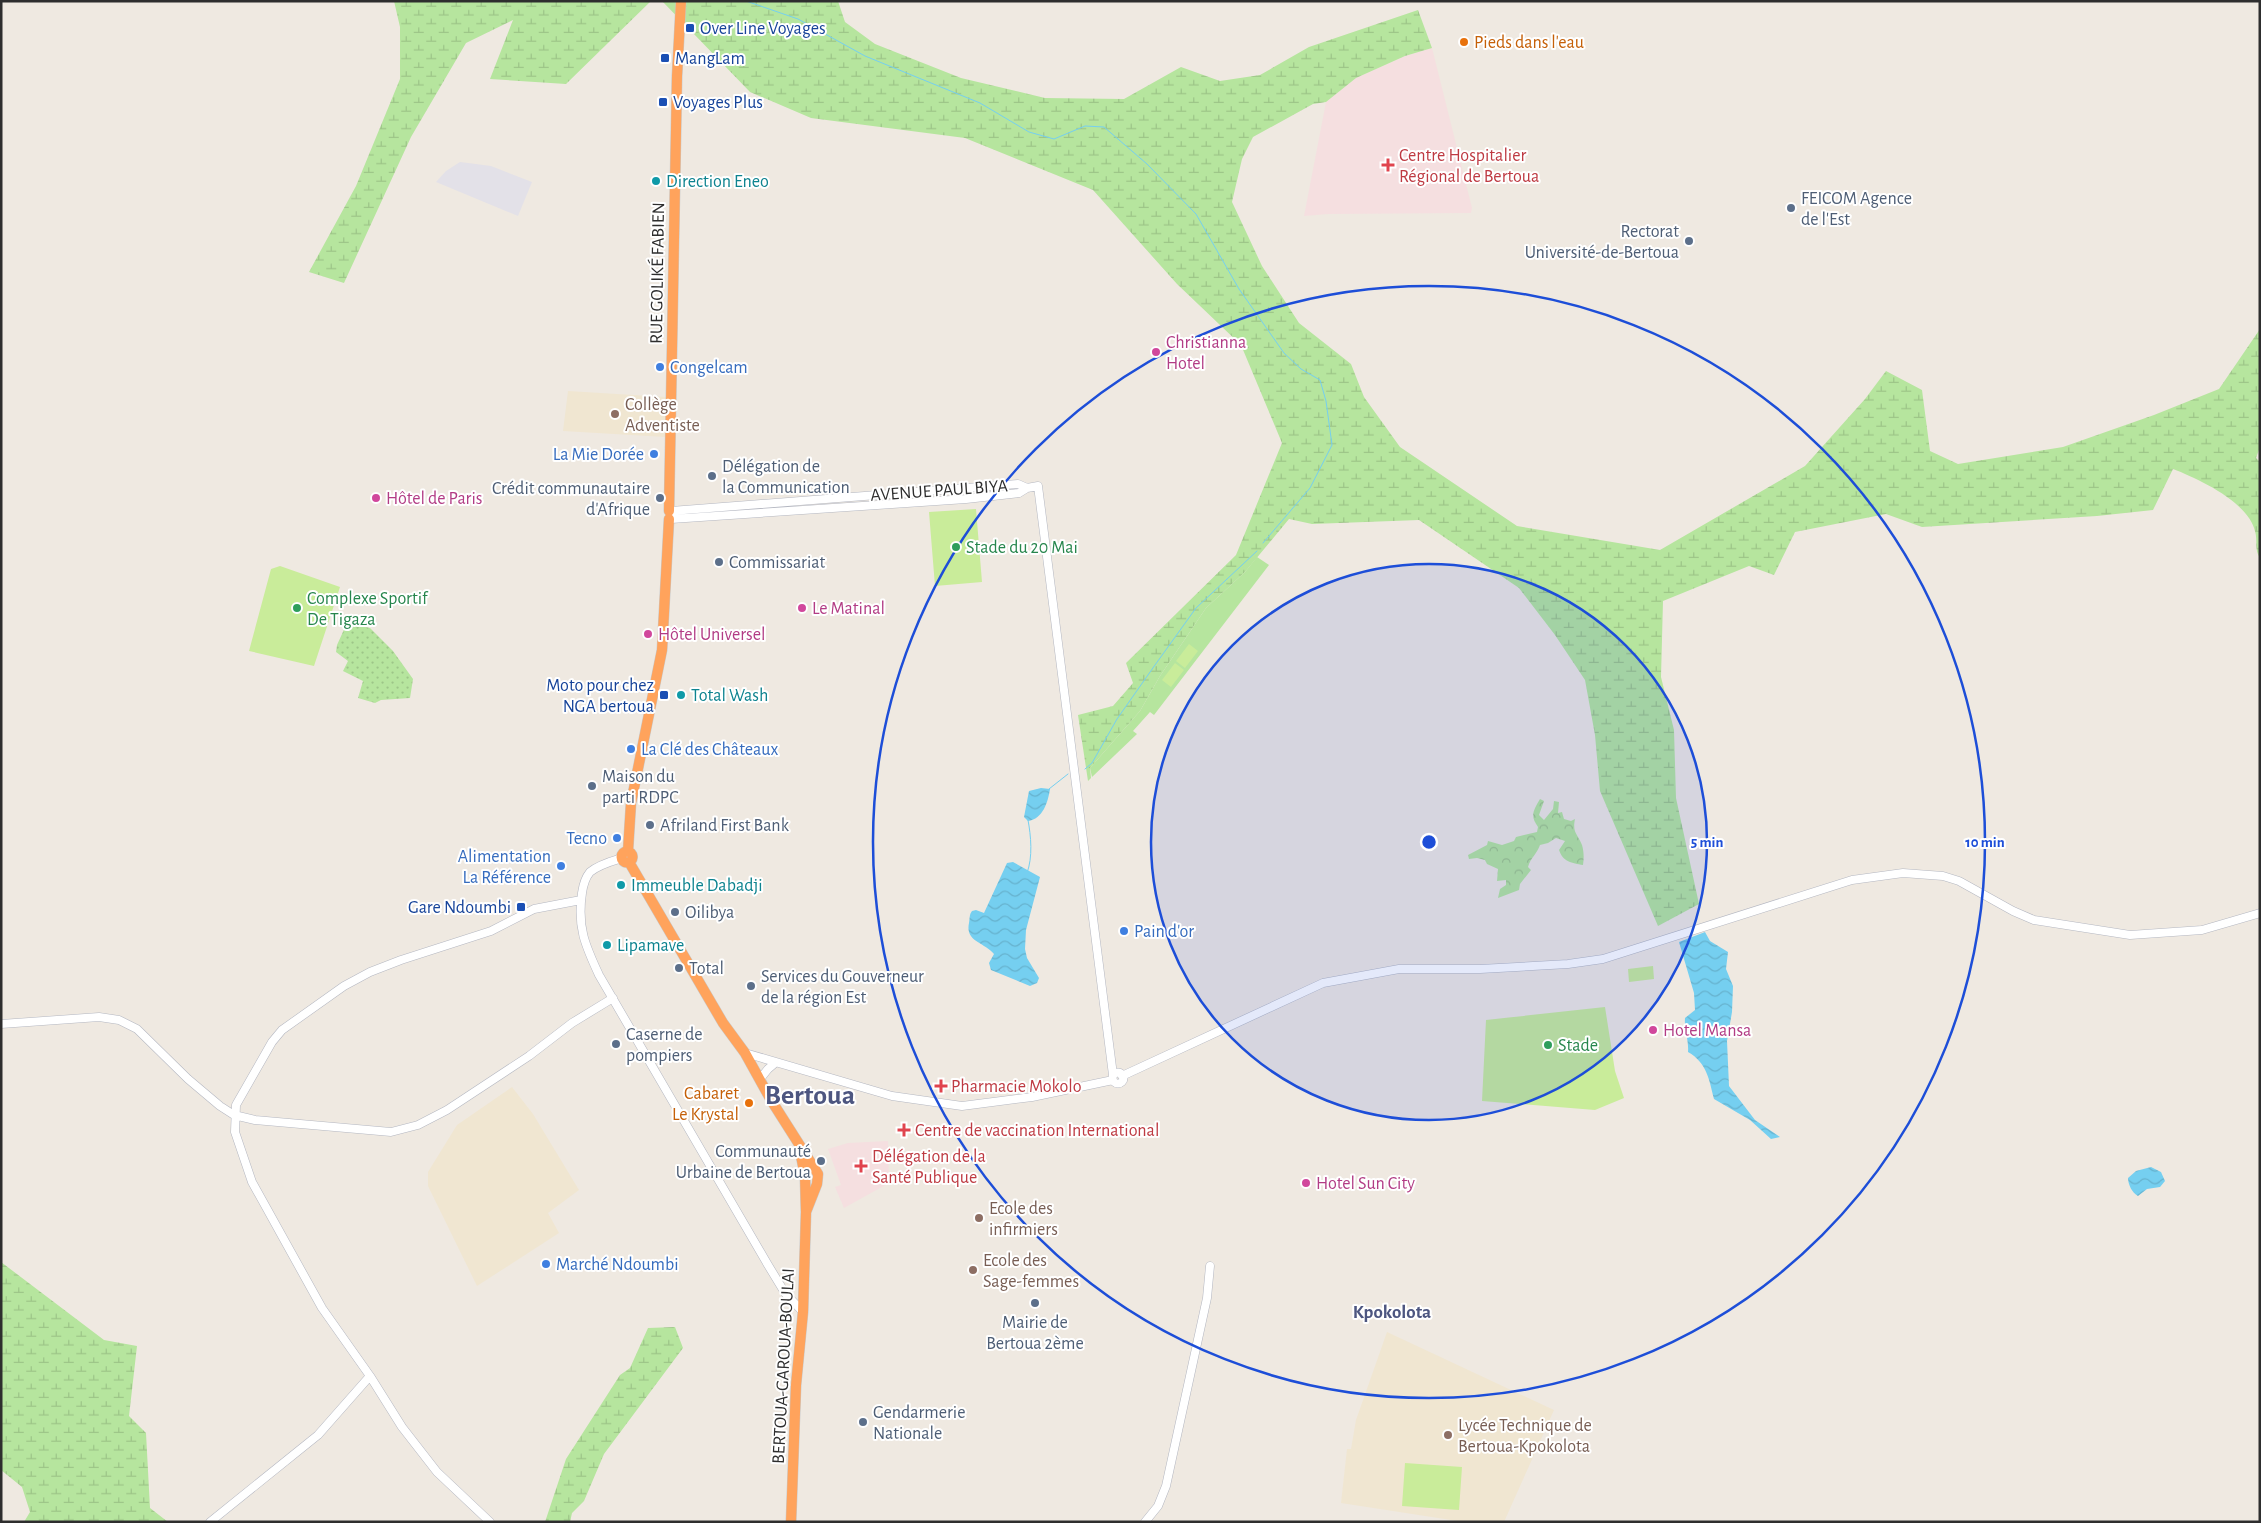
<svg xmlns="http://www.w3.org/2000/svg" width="2261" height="1523" font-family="'Alegreya Sans',sans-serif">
<defs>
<pattern id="grass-dots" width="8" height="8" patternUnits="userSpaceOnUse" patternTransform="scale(1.25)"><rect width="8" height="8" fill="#b6e59e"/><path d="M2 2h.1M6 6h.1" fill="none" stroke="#9dc588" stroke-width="1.8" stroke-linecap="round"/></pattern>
<pattern id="forest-crowns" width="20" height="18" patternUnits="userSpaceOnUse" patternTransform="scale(1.25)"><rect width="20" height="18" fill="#b6e59e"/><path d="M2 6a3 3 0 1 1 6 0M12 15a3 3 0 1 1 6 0" fill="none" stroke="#9dc588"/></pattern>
<pattern id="wetland-marsh" width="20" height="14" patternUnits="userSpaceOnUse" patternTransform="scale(1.25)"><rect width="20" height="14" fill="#b6e59e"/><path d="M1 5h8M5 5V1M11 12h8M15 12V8" fill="none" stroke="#9dc588"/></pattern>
<pattern id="water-waves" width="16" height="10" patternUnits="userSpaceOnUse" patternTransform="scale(1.25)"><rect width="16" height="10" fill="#75cff0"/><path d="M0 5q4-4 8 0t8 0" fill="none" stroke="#66b2ce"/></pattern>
</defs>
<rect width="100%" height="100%" fill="#efe9e1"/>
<path fill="#e3e1e8" d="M 460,162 L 491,166 L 532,182 L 518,216 L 436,182 L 446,171 Z"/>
<path fill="#f0e6d1" d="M 568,391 L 666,397 L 665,437 L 563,431 Z
M 512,1087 L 533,1114 L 579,1190 L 548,1213 L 559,1233 L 477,1286 L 428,1186 L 428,1172 L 457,1125 Z
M 1387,1332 L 1554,1410 L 1504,1522 L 1464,1522 L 1341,1503 L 1347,1449 L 1351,1449 L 1356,1420 Z"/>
<path fill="#f5dfe0" d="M 1432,48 L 1472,208 L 1471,213 L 1328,214 L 1304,216 L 1326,102 L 1356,78 L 1405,56 Z
M 888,1141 L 889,1183 L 844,1208 L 835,1187 L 841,1185 L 828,1149 L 848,1143 Z"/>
<path fill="url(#grass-dots)" d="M 347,623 L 370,628 L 393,651 L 413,679 L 410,698 L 381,700 L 375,703 L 358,698 L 363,681 L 343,671 L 348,661 L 336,652 L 337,645 Z"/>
<path fill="url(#forest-crowns)" d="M 1540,799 L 1544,801 L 1539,815 L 1544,820 L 1553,809 L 1554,801 L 1559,802 L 1558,813 L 1562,812 L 1564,819 L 1571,821 L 1575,819 C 1572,833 1578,834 1582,845 C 1584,852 1584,858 1583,865 C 1572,863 1563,862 1559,850 L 1565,841 L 1556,838 L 1548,843 L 1540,845 C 1537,854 1531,857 1528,867 L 1531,870 L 1520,884 L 1519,890 L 1498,898 L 1500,889 L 1506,885 L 1506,880 L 1497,881 L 1498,869 L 1487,864 L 1485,860 L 1477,858 L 1469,859 L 1468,855 L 1487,845 L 1488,841 L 1502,845 L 1514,841 L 1516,837 L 1537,832 L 1538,827 C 1530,816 1533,811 1540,799 Z"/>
<path fill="url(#wetland-marsh)" d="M 394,1 L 651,1 L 566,84 L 490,79 L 513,20 L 466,43 L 411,137 L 344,283 L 309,272 L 356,186 L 400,79 L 400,27 Z
M 662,1 L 838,1 L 845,22 L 875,44 L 961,78 L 1045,98 L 1124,99 L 1181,67 L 1220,81 L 1260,75 L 1309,47 L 1418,10 L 1432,48 L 1405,56 L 1356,78 L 1326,102 L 1313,104 L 1253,137 L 1242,159 L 1232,202 L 1262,266 L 1299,323 L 1351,364 L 1364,397 L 1400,447 L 1517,526 L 1660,550 L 1805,466 L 1865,399 L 1886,371 L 1922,390 L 1930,451 L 1958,464 L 2063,447 L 2154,415 L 2219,389 L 2260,329 L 2260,447 L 2256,458 L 2260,462 L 2260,558 C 2254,549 2258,541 2255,531 C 2248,502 2199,479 2173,469 L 2153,510 L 2097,516 L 1922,527 L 1886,514 L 1795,532 L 1774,575 L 1749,566 L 1663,601 L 1661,677 L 1674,730 L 1676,798 L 1699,904 L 1658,926 L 1600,791 L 1595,735 L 1585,680 L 1555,635 L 1519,588 L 1419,520 L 1312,524 L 1289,519 L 1245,572 L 1206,608 L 1160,676 L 1140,711 L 1090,768 L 1091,778 L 1088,781 L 1078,715 L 1113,706 L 1133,683 L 1126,663 L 1236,555 L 1282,443 L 1241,345 L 1177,284 L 1093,190 L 965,138 L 811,118 L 750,92 Z
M 1,1262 L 104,1340 L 137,1346 L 129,1416 L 146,1433 L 150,1508 L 168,1522 L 24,1522 L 30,1512 L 22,1487 L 1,1470 Z
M 675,1327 L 683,1348 L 604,1454 L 584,1501 L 572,1513 L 570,1522 L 545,1522 L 566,1459 L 620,1375 L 630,1368 L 648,1328 Z"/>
<path fill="#b6e59e" d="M 1257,557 L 1269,565 L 1154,715 L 1150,712 L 1133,731 L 1137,734 L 1092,777 L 1090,768 L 1140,711 L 1160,676 L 1206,608 L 1245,572 Z"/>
<path fill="#c9ec9a" d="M 976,509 L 982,582 L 935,586 L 929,512 Z
M 280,566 L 340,587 L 314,666 L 249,651 L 271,569 Z
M 1189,644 L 1198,651 L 1185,668 L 1176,661 Z
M 1175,663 L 1184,670 L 1171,687 L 1162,680 Z
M 1653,966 L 1654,979 L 1629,982 L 1628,969 Z
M 1605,1007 L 1615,1071 L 1624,1098 L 1595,1110 L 1482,1101 L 1486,1020 Z
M 1405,1463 L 1462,1467 L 1459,1510 L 1402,1506 Z"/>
<path fill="url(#water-waves)" d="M 1041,788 L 1050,789 C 1048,802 1043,819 1028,821 L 1024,817 L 1029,791 Z
M 1013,862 L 1040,877 L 1026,930 L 1025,949 L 1027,958 L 1039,978 L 1037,983 L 1030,986 L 991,970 L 989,963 L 994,954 C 984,942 965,942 969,923 C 970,918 969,915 972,911 L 976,910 L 984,913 L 1007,863 Z
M 1705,932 L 1710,941 L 1728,952 L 1726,969 L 1733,986 L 1732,1012 L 1727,1041 L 1729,1086 L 1755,1120 L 1780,1137 L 1771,1139 L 1750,1120 L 1714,1099 C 1709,1079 1707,1063 1688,1052 C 1689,1040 1684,1030 1685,1018 L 1695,1010 L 1694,993 L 1679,942 Z
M 2151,1167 L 2161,1172 L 2165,1181 L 2160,1187 L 2147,1189 L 2138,1196 C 2132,1193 2128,1184 2128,1178 L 2136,1171 Z"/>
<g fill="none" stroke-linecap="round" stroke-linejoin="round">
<path stroke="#75cff0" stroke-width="1" d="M 746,1 L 798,19 L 865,56 L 980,103 L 1029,132 L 1054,139 L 1085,126 L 1104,127 L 1147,164 L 1196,214 L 1239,289 L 1284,353 L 1301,369 L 1320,380 L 1326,401 L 1332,445 L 1310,488 L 1263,543
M 1085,769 L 1092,763 L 1117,719 L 1155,665 L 1196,608 L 1257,551
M 1049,789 L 1068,774
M 1027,873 C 1033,857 1031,836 1028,820"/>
<g stroke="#b4b7c1" stroke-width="9">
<path id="secondary" d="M 671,511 L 1018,484 L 1027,488
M 671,519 L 966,499 L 1019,493 L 1027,488 L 1038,486 L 1113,1075
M 622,858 C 612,861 598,865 590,872 C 585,878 583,886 582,893 C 577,927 585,945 599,975 L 768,1265 L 785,1293 L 803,1312
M 1,1024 L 99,1017 L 119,1020 L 137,1029 L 188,1079 L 220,1106 L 234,1115 L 255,1120 L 391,1132 L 418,1125 L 447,1110 L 529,1056 L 572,1023 L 613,998
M 745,1053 L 892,1096 L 962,1106 L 1032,1097 L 1113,1080
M1112.5 1078a5.5 5.5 0 1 1 11 0a5.5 5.5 0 1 1-11 0Z
M 1122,1076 L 1323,983 L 1399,969 L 1480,969 L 1568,964 L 1603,959 L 1852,880 L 1903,873 L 1943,876 L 1959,881 L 2013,911 L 2034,920 L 2130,935 L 2202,930 L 2260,913
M 762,1082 L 760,1079 L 768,1069 L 775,1063
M 210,1522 L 318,1435 L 370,1376
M 490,1522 L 437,1472 L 402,1427 L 370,1376 L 322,1308 L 252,1182 L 235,1132 L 236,1105 L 272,1042 L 282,1030 L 344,986 L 370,972 L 401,960 L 491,931 L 534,909 L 581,900
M 1145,1522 L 1158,1506 L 1166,1486 L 1207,1298 L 1210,1266"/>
</g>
<g stroke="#c9c9c9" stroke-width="11">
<path id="highway" d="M 669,511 L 677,76 L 681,1
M 628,851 L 631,803 L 662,650 L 669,519
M621.5 857a5.5 5.5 0 1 1 11 0a5.5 5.5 0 1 1-11 0Z
M 629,862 L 723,1023 L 745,1053 L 771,1100 L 818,1174 L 817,1184 L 806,1212
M 791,1522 L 796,1385 L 803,1312 L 806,1212 L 805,1176 L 800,1151"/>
</g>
<use href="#secondary" stroke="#fff" stroke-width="8"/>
<use href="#highway" stroke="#ffa35c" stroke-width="10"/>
</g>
<circle cx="1429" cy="842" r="278" fill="#1d4ed8" fill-opacity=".12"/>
<g fill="none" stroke="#1d4ed8" stroke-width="2.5">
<circle cx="1429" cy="842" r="278"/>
<circle cx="1429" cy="842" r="556"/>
</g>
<g fill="#1a4fb4" stroke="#fff" stroke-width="2">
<rect x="685" y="23" width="10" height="10" rx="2.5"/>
<rect x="660" y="53" width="10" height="10" rx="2.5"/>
<rect x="658" y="97" width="10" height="10" rx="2.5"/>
<rect x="659" y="690" width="10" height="10" rx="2.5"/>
<rect x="516" y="902" width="10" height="10" rx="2.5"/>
</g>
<g fill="#e8710a" stroke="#fff" stroke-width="2">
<circle cx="1464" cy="42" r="5"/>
<circle cx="749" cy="1103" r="5"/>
</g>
<g fill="#e0444e" stroke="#fff" stroke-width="2">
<path d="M1385.5 157.5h5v5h5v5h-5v5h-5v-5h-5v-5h5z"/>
<path d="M938.5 1078.5h5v5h5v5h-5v5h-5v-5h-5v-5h5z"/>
<path d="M901.5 1122.5h5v5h5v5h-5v5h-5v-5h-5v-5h5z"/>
<path d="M858.5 1158.5h5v5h5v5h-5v5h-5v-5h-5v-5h5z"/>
</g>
<g fill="#0f9aa8" stroke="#fff" stroke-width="2">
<circle cx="656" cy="181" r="5"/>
<circle cx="681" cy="695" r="5"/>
<circle cx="621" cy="885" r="5"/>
<circle cx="607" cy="945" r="5"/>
</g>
<g fill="#5c6f8a" stroke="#fff" stroke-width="2">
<circle cx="1791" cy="208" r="5"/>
<circle cx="1689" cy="241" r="5"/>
<circle cx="712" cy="476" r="5"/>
<circle cx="660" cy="498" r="5"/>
<circle cx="719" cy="562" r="5"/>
<circle cx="592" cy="786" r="5"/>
<circle cx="650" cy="825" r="5"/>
<circle cx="675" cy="912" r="5"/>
<circle cx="679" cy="968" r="5"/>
<circle cx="751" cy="986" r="5"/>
<circle cx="616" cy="1044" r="5"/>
<circle cx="821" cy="1161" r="5"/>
<circle cx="1035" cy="1303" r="5"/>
<circle cx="863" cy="1422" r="5"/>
</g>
<g fill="#d1479c" stroke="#fff" stroke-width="2">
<circle cx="1156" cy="352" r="5"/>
<circle cx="376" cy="498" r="5"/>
<circle cx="802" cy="608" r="5"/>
<circle cx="648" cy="634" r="5"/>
<circle cx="1653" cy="1030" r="5"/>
<circle cx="1306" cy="1183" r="5"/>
</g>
<g fill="#3f7fe0" stroke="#fff" stroke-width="2">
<circle cx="660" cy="367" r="5"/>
<circle cx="654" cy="454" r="5"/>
<circle cx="631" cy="749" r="5"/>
<circle cx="617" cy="838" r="5"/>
<circle cx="561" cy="866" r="5"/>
<circle cx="1124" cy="931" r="5"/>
<circle cx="546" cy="1264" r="5"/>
</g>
<g fill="#8d6e63" stroke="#fff" stroke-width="2">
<circle cx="615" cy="414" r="5"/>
<circle cx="979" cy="1218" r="5"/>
<circle cx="973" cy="1270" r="5"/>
<circle cx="1448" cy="1435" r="5"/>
</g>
<g fill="#2e9e5b" stroke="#fff" stroke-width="2">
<circle cx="956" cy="547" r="5"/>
<circle cx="297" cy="608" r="5"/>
<circle cx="1548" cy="1045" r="5"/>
</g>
<g text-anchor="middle" stroke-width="4" stroke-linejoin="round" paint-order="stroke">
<g font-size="18" fill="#164399" stroke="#fff" text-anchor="start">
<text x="700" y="34">Over Line Voyages</text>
<text x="675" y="64">MangLam</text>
<text x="673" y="108">Voyages Plus</text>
<text x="654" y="691" text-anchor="end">Moto pour chez<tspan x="654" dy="21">NGA bertoua</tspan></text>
<text x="511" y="913" text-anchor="end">Gare Ndoumbi</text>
</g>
<g font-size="18" fill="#c56008" stroke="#fff" text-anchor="start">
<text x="1474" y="48">Pieds dans l'eau</text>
<text x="739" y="1099" text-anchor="end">Cabaret<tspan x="739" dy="21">Le Krystal</tspan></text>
</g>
<g font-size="18" fill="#be3a42" stroke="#fff" text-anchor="start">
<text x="1399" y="161">Centre Hospitalier<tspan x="1399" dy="21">Régional de Bertoua</tspan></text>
<text x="951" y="1092">Pharmacie Mokolo</text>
<text x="915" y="1136">Centre de vaccination International</text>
<text x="872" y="1162">Délégation de la<tspan x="872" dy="21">Santé Publique</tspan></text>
</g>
<g font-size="18" fill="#0d838f" stroke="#fff" text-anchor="start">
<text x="666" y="187">Direction Eneo</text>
<text x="691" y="701">Total Wash</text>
<text x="631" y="891">Immeuble Dabadji</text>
<text x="617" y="951">Lipamave</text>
</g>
<g font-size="18" fill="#4e5e75" stroke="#fff" text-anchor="start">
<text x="1801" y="204">FEICOM Agence<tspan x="1801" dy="21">de l'Est</tspan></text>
<text x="1679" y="237" text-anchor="end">Rectorat<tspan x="1679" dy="21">Université-de-Bertoua</tspan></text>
<text x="722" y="472">Délégation de<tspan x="722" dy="21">la Communication</tspan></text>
<text x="650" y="494" text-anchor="end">Crédit communautaire<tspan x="650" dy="21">d'Afrique</tspan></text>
<text x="729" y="568">Commissariat</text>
<text x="602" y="782">Maison du<tspan x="602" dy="21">parti RDPC</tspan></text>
<text x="660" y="831">Afriland First Bank</text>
<text x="685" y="918">Oilibya</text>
<text x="689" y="974">Total</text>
<text x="761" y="982">Services du Gouverneur<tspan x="761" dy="21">de la région Est</tspan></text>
<text x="626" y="1040">Caserne de<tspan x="626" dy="21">pompiers</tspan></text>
<text x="811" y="1157" text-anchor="end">Communauté<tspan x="811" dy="21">Urbaine de Bertoua</tspan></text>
<text x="1035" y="1328" text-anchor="middle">Mairie de<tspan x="1035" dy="21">Bertoua 2ème</tspan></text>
<text x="873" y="1418">Gendarmerie<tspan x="873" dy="21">Nationale</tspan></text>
</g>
<g font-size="18" fill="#2e2e2e" stroke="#fff">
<text transform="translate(657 273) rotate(-89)" y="6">RUE GOLIKÉ FABIEN</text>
<text transform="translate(939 490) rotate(-4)" y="6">AVENUE PAUL BIYA</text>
<text transform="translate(783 1366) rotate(-87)" y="6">BERTOUA-GAROUA-BOULAI</text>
</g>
<g font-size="18" fill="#b23c85" stroke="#fff" text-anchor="start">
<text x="1166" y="348">Christianna<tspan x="1166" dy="21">Hotel</tspan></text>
<text x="386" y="504">Hôtel de Paris</text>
<text x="812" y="614">Le Matinal</text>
<text x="658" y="640">Hôtel Universel</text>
<text x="1663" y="1036">Hotel Mansa</text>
<text x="1316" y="1189">Hotel Sun City</text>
</g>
<g font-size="18" fill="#366cbe" stroke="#fff" text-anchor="start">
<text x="670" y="373">Congelcam</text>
<text x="644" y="460" text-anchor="end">La Mie Dorée</text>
<text x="641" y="755">La Clé des Châteaux</text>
<text x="607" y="844" text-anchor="end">Tecno</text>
<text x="551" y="862" text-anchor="end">Alimentation<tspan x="551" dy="21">La Référence</tspan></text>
<text x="1134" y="937">Pain d'or</text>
<text x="556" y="1270">Marché Ndoumbi</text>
</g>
<g font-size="18" fill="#785e54" stroke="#fff" text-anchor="start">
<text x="625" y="410">Collège<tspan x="625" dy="21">Adventiste</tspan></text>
<text x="989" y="1214">Ecole des<tspan x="989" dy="21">infirmiers</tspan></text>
<text x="983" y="1266">Ecole des<tspan x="983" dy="21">Sage-femmes</tspan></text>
<text x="1458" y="1431">Lycée Technique de<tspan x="1458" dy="21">Bertoua-Kpokolota</tspan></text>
</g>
<g font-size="18" fill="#27864d" stroke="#fff" text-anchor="start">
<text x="966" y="553">Stade du 20 Mai</text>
<text x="307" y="604">Complexe Sportif<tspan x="307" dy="21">De Tigaza</tspan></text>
<text x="1558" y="1051">Stade</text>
</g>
<g font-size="19" font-weight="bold" fill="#4d5680" stroke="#fff">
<text x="1392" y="1318">Kpokolota</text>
</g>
<g font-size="28" font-weight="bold" fill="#4d5680" stroke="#fff">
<text x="810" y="1104">Bertoua</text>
</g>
</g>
<circle cx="1429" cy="842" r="8" fill="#1d4ed8" stroke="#fff" stroke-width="2.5"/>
<g font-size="15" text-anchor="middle" font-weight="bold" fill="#1d4ed8" stroke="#fff" stroke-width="4" stroke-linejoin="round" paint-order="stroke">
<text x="1707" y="847">5 min</text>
<text x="1985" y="847">10 min</text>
</g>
<rect width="2261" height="1523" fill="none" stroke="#2e2e2e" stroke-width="5"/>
</svg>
